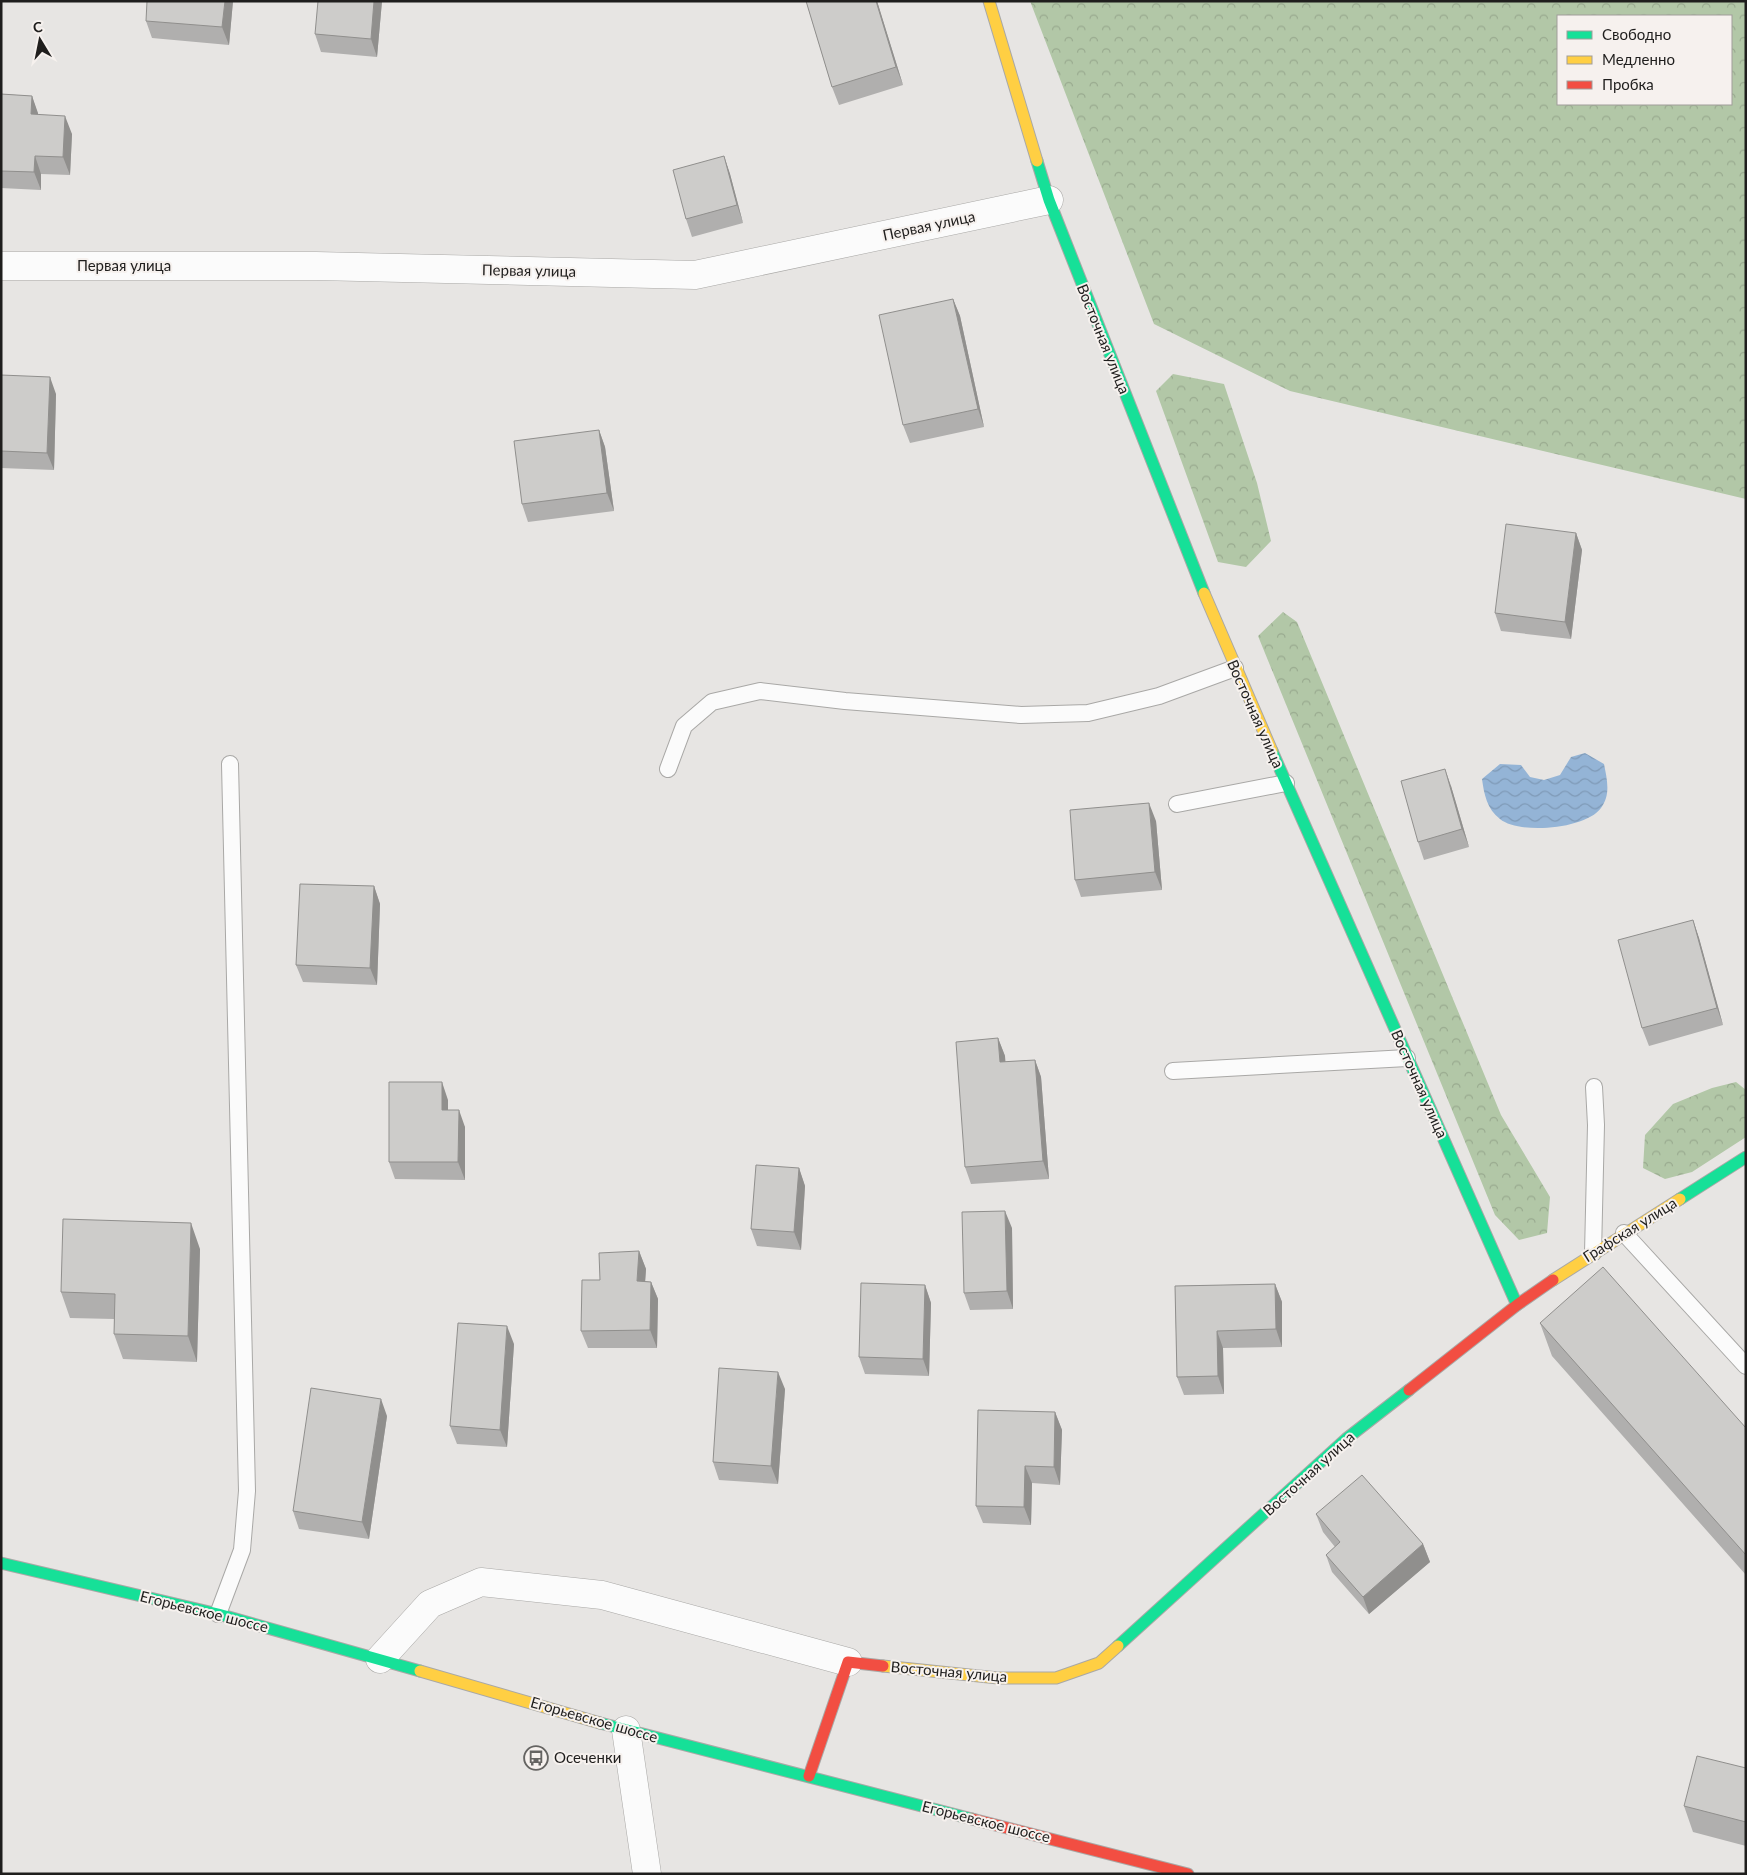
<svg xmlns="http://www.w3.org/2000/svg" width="1747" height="1875" font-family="Lato,sans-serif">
<defs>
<pattern id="forest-crowns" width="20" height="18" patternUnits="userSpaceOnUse" patternTransform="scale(1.25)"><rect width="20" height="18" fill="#b2c7a7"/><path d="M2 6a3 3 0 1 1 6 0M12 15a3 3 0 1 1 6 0" fill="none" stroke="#99aa8f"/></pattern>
<pattern id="water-waves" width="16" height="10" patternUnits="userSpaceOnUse" patternTransform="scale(1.25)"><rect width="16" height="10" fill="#94b4d6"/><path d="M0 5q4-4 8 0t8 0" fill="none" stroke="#7f9ab7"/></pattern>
</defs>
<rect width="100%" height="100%" fill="#e7e5e3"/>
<path fill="url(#forest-crowns)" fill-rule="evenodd" d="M 1030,1 L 1746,1 L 1746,499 L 1290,391 L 1154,324 ZM 1558,16 L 1731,16 L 1731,104 L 1558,104 Z
M 1173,374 L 1224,384 L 1257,483 L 1271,541 L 1246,567 L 1218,562 L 1156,391 Z
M 1283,612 L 1297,622 L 1501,1115 L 1550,1197 L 1547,1233 L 1519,1240 L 1495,1215 L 1258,636 Z
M 1736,1082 L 1746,1090 L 1746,1137 L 1692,1172 L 1665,1179 L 1643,1168 L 1645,1135 L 1673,1104 L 1712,1088 Z"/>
<path fill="url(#water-waves)" d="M 1585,753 L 1604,764 C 1607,779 1611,795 1601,808 C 1586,829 1519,835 1500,819 C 1487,809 1484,794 1482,779 L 1500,764 L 1521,765 L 1530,777 L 1544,780 L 1560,775 L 1571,757 Z"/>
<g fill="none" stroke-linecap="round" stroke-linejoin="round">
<g stroke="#a9a8a6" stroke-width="18">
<path id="lane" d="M 668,769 L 684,726 L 712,702 L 760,691 L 845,701 L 1021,715 L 1088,713 L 1159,696 L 1235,668
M 1177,804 L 1286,783
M 1173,1071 L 1407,1058
M 1624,1233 L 1746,1366
M 1593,1253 L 1596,1125 L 1594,1087
M 218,1614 L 242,1550 L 247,1491 L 230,764"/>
</g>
<g stroke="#a9a8a6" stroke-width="29">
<path id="street" d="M 1,266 L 316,266 L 695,275 L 1049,200
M 380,1659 L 430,1604 L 481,1582 L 602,1595 L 848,1662
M 626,1730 L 647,1874"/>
</g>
<g stroke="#a9a8a6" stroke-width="13">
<path id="fast" d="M 1037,161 L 1049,200 L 1204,593
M 1272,751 L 1517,1305
M 1680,1199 L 1746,1157
M 1,1563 L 218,1614 L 420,1671
M 1118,1646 L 1346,1439 L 1409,1390
M 600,1723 L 972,1819"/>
</g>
<g stroke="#a9a8a6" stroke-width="13">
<path id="slow" d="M 989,1 L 1037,161
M 1204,593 L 1272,751
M 1553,1280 L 1680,1199
M 883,1666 L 998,1678 L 1056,1678 L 1099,1663 L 1118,1646
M 420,1671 L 600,1723"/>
</g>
<g stroke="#a9a8a6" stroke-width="13">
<path id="jam" d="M 1409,1390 L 1517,1305 L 1553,1280
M 809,1776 L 848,1662 L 883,1666
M 972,1819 L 1188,1874"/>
</g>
<use href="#lane" stroke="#fbfbfb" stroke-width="16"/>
<use href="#street" stroke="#fbfbfb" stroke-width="28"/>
<use href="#fast" stroke="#16e098" stroke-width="11"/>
<use href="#slow" stroke="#ffcf43" stroke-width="11"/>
<use href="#jam" stroke="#f24e42" stroke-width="11"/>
</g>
<path fill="#b0afae" d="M 233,1 L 229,45 L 152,38 L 146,21 Z
M 382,1 L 377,57 L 321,52 L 315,34 Z
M 806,1 L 877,1 L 903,85 L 839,105 L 832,87 Z
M 1,94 L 32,96 L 38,115 L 72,134 L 70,175 L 41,174 L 41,190 L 1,188 Z
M 724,156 L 730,174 L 743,223 L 692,237 L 686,219 Z
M 953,299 L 960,316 L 984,427 L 910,443 L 903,425 Z
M 1,375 L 56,394 L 54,470 L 1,468 Z
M 599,430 L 605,447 L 614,511 L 528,522 L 522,504 Z
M 1576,533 L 1582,550 L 1571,639 L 1501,631 L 1495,613 Z
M 1451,786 L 1469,847 L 1424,860 L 1418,842 Z
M 1156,821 L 1162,890 L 1081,897 L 1075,880 Z
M 374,886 L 380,904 L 377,985 L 303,982 L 296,965 Z
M 1693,920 L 1699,938 L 1723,1025 L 1649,1046 L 1642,1028 Z
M 998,1038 L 1005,1056 L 1005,1062 L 1035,1060 L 1041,1077 L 1049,1179 L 971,1184 L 965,1167 Z
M 448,1100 L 448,1110 L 465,1127 L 465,1180 L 395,1179 L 389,1162 Z
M 799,1168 L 805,1186 L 801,1250 L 757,1246 L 751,1229 Z
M 1012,1228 L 1013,1309 L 970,1310 L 964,1293 Z
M 200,1249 L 197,1362 L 123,1359 L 114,1334 L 114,1319 L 70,1318 L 61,1292 Z
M 639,1251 L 646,1269 L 645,1281 L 651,1282 L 658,1299 L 657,1348 L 588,1348 L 581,1331 L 600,1280 Z
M 1275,1284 L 1282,1302 L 1282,1347 L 1223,1348 L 1224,1394 L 1184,1395 L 1177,1377 L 1175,1286 Z
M 925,1285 L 931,1303 L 929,1376 L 865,1374 L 859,1357 Z
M 1540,1323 L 1746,1428 L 1746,1575 L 1552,1356 Z
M 514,1344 L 507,1447 L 457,1444 L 450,1426 Z
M 785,1389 L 778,1484 L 719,1480 L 713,1462 Z
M 1055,1412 L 1062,1430 L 1060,1485 L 1032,1483 L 1031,1525 L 983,1523 L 976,1506 Z
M 387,1416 L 369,1539 L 299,1529 L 293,1511 Z
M 1316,1514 L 1423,1544 L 1430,1562 L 1369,1614 L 1332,1572 L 1326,1555 L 1335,1547 L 1323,1532 Z
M 1746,1768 L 1746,1846 L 1693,1832 L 1684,1806 Z"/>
<path fill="#908f8d" d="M 225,1 L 233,1 L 229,45 L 222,27 Z
M 374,1 L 382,1 L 377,57 L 371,39 Z
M 876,1 L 877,1 L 903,85 L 896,67 Z
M 32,96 L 38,113 L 37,132 L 31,114 Z
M 65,116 L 72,134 L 70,175 L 63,157 Z
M 35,156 L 41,174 L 41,190 L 34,172 Z
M 724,156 L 730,174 L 743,223 L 737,205 Z
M 953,299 L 960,316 L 984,427 L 978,409 Z
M 50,377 L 56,394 L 54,470 L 47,453 Z
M 599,430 L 605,447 L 614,511 L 607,493 Z
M 1576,533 L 1582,550 L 1571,639 L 1565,622 Z
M 1445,769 L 1451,786 L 1469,847 L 1462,829 Z
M 1149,803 L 1156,821 L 1162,890 L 1155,872 Z
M 374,886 L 380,904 L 377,985 L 370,968 Z
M 1693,920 L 1699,938 L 1723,1025 L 1717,1008 Z
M 998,1038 L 1005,1056 L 1007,1080 L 1000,1062 Z
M 1035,1060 L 1041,1077 L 1049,1179 L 1043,1161 Z
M 442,1082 L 448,1100 L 448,1128 L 442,1110 Z
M 459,1110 L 465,1127 L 465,1180 L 458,1162 Z
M 799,1168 L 805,1186 L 801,1250 L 794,1232 Z
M 1005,1211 L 1012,1228 L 1013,1309 L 1007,1291 Z
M 191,1223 L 200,1249 L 197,1362 L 188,1336 Z
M 639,1251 L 646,1269 L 644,1299 L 637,1281 Z
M 651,1282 L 658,1299 L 657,1348 L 650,1330 Z
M 1275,1284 L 1282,1302 L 1282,1347 L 1276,1329 Z
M 925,1285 L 931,1303 L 929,1376 L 923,1359 Z
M 507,1326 L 514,1344 L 507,1447 L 500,1430 Z
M 1217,1331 L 1223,1348 L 1224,1394 L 1218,1376 Z
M 778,1372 L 785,1389 L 778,1484 L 771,1466 Z
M 381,1399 L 387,1416 L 369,1539 L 362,1522 Z
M 1055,1412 L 1062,1430 L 1060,1485 L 1054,1467 Z
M 1025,1466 L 1032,1483 L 1031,1525 L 1024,1507 Z
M 1423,1544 L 1430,1562 L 1369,1614 L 1363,1597 Z"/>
<path fill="#cdccca" stroke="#908f8d" d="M 147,1 L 225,1 L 222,27 L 146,21 Z
M 318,1 L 374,1 L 371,39 L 315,34 Z
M 806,1 L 876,1 L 896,67 L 832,87 Z
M 1,94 L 32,96 L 31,114 L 65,116 L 63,157 L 35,156 L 34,172 L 1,171 Z
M 724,156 L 737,205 L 686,219 L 673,170 Z
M 953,299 L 978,409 L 903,425 L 879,315 Z
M 1,375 L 50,377 L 47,453 L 1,451 Z
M 599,430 L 607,493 L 522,504 L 514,441 Z
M 1506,524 L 1576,533 L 1565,622 L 1495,613 Z
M 1445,769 L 1462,829 L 1418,842 L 1401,781 Z
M 1149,803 L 1155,872 L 1075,880 L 1070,810 Z
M 300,884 L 374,886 L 370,968 L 296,965 Z
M 1693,920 L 1717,1008 L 1642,1028 L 1618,940 Z
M 998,1038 L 1000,1062 L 1035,1060 L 1043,1161 L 965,1167 L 956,1042 Z
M 389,1082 L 442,1082 L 442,1110 L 459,1110 L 458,1162 L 389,1162 Z
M 756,1165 L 799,1168 L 794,1232 L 751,1229 Z
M 1005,1211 L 1007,1291 L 964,1293 L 962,1212 Z
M 63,1219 L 191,1223 L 188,1336 L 114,1334 L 115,1294 L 61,1292 Z
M 639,1251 L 637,1281 L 651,1282 L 650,1330 L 581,1331 L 582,1280 L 600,1280 L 599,1253 Z
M 1603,1267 L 1746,1428 L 1746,1555 L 1540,1323 Z
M 861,1283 L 925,1285 L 923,1359 L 859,1357 Z
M 1275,1284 L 1276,1329 L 1217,1331 L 1218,1376 L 1177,1377 L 1175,1286 Z
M 458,1323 L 507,1326 L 500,1430 L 450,1426 Z
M 719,1368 L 778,1372 L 771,1466 L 713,1462 Z
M 311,1388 L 381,1399 L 362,1522 L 293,1511 Z
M 978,1410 L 1055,1412 L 1054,1467 L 1025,1466 L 1024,1507 L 976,1506 Z
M 1362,1475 L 1423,1544 L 1363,1597 L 1326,1555 L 1340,1542 L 1316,1514 Z
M 1697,1756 L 1746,1768 L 1746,1822 L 1684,1806 Z"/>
<defs>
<g id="bus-ring" transform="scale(1.25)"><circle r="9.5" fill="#f6f1ee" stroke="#656462" stroke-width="1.5"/><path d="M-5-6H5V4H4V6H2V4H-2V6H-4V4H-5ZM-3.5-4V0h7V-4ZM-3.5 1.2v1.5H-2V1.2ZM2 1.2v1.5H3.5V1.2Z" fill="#656462"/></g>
</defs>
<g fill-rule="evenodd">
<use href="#bus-ring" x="536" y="1758"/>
</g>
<g text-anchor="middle" stroke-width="4" stroke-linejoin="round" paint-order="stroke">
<g font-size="15" fill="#1f1e1d" stroke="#f6f1ee">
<text transform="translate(929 226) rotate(-12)" y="5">Первая улица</text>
<text x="124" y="271">Первая улица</text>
<text transform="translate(529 271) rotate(1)" y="5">Первая улица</text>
<text transform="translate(1103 339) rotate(68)" y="5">Восточная улица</text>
<text transform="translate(1255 714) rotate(66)" y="5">Восточная улица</text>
<text transform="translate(1419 1084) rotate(66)" y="5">Восточная улица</text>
<text transform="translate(1630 1230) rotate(-32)" y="5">Графская улица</text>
<text transform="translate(1309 1474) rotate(-42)" y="5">Восточная улица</text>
<text transform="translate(204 1612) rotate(14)" y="5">Егорьевское шоссе</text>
<text transform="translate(949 1672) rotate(5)" y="5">Восточная улица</text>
<text transform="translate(594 1720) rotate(16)" y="5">Егорьевское шоссе</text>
<text transform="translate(986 1822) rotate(14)" y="5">Егорьевское шоссе</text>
</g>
<g font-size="15" fill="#1f1e1d" stroke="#f6f1ee" text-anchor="start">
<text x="554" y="1763">Осеченки</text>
</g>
</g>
<rect width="1747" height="1875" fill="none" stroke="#1f1e1d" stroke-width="5"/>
<rect x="1557" y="15" width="175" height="90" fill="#f6f1ee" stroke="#a09d9a"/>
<rect x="1567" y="31" width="25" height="8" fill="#16e098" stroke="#a09d9a"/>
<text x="1602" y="40" font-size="15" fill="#1f1e1d">Свободно</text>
<rect x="1567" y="56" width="25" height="8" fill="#ffcf43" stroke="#a09d9a"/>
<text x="1602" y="65" font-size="15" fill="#1f1e1d">Медленно</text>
<rect x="1567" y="81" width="25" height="8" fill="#f24e42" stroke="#a09d9a"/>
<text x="1602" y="90" font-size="15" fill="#1f1e1d">Пробка</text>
<g transform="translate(40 40) rotate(350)" stroke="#f6f1ee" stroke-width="4" paint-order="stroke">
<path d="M0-4L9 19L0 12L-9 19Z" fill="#1f1e1d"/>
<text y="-8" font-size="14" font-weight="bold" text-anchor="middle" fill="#1f1e1d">С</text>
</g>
</svg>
